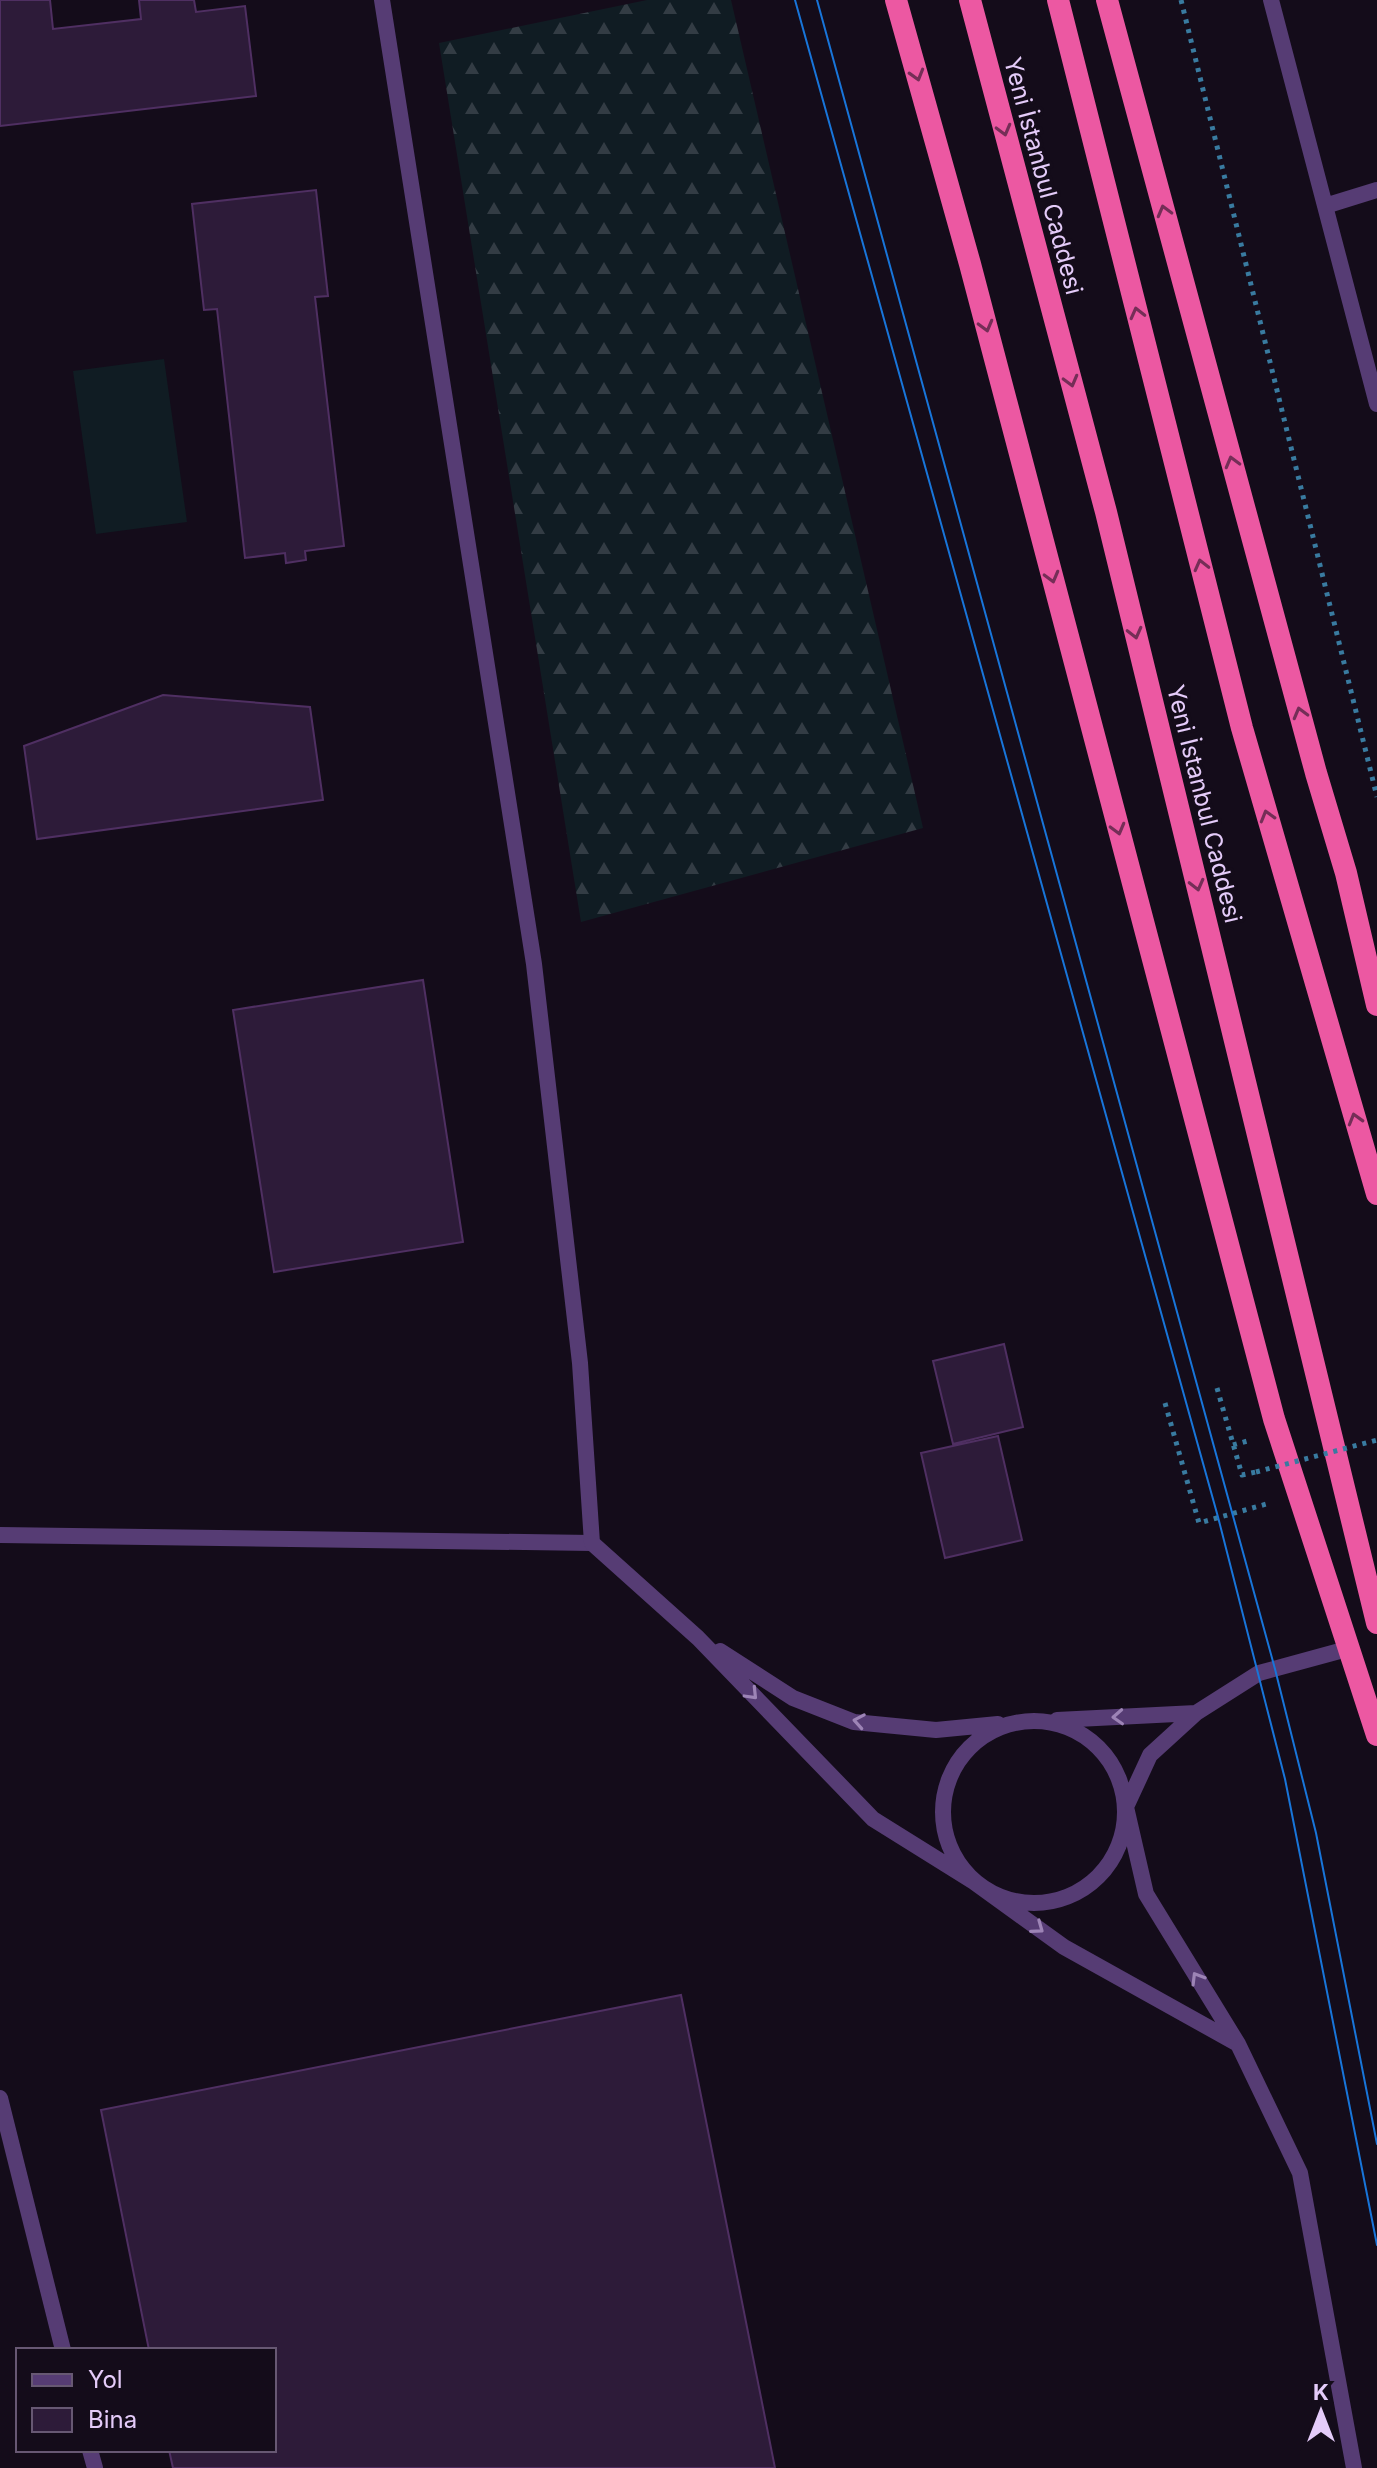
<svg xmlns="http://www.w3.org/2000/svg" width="1377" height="2468" font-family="Inter,sans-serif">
<defs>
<pattern id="forest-firs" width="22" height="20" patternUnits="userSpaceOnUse" patternTransform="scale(2)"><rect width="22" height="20" fill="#101c23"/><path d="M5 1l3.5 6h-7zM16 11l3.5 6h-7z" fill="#333c44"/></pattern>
</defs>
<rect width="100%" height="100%" fill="#140c1a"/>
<path fill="url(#forest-firs)" d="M 647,0 L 731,0 L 923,828 L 581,922 L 439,43 Z"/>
<path fill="#101c23" d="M 164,359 L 187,522 L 96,534 L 73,371 Z"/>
<path fill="#2d1b39" stroke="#4f2f62" stroke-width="2" d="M 0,0 L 50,0 L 53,29 L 141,19 L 139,0 L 194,0 L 196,12 L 245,6 L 256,96 L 0,126 Z
M 316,190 L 328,296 L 315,297 L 344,546 L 305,551 L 306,560 L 286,563 L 285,553 L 245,558 L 217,309 L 204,310 L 192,204 Z
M 163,695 L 310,707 L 323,800 L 37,839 L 24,746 Z
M 423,980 L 463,1242 L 274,1272 L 233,1010 Z
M 1004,1344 L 1023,1427 L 953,1444 L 933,1361 Z
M 998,1436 L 1022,1540 L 945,1558 L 921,1453 Z
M 681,1995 L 775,2468 L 173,2468 L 169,2450 L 274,2450 L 274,2350 L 149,2350 L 101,2110 Z"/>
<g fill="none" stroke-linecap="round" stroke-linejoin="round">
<path stroke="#397ba0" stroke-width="5" stroke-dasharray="4 6" stroke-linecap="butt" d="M 1181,0 L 1377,797
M 1217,1388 L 1242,1475 L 1256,1472
M 1165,1403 L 1199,1523 L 1270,1503
M 1233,1445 L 1251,1440"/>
<path stroke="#563c74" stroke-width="16" d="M 1271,0 L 1377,404
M 1325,206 L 1377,190
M 0,1535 L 592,1543
M 0,2098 L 63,2350
M 90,2450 L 95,2468"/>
<path stroke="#563c74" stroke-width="16" d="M 382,0 L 534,964 L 580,1363 L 592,1543 L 698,1638 L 873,1819 L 974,1882 L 1064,1947 L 1238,2044
M 1347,1649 L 1259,1673 L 1196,1713 L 1150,1755 L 1126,1807 L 1146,1894 L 1238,2044 L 1300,2173 L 1354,2468
M 720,1651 L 793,1698 L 854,1722 L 936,1730 L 998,1724
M 1057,1720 L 1196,1713
M943 1812a91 91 0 1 1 182 0a91 91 0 1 1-182 0Z"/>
<path stroke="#ec58a2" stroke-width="22" d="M 896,0 L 970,264 L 1274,1419 L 1377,1735
M 970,0 L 1106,512 L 1377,1623
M 1058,0 L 1242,728 L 1377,1194
M 1107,0 L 1316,773 L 1346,873 L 1377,1005"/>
<path stroke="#1875d9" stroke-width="2" d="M 795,0 L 1218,1517 L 1285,1779 L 1377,2245
M 817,0 L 1275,1669 L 1316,1833 L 1377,2144"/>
<path stroke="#397ba0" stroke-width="5" stroke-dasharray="4 6" stroke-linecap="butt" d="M 1256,1472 L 1377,1440"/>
</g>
<defs><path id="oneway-chevron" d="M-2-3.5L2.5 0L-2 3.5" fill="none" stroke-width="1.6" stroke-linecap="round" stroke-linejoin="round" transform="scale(2)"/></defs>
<g stroke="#752e57">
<use href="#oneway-chevron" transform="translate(917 75) rotate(74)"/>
<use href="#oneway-chevron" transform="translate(1004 130) rotate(75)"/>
<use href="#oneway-chevron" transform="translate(1164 211) rotate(-105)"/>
<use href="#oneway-chevron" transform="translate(1137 313) rotate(-104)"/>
<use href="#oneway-chevron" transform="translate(986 326) rotate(75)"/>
<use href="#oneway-chevron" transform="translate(1071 381) rotate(75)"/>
<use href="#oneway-chevron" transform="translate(1232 462) rotate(-105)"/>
<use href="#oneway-chevron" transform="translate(1201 565) rotate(-104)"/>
<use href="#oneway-chevron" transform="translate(1052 577) rotate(75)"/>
<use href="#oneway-chevron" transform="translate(1135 633) rotate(76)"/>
<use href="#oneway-chevron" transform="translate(1300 713) rotate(-105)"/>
<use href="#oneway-chevron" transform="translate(1267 816) rotate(-106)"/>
<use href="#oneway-chevron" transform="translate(1118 829) rotate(75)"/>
<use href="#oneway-chevron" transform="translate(1197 885) rotate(76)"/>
<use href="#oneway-chevron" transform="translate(1355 1119) rotate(-106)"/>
</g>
<g stroke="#9d84b6">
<use href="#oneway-chevron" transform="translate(752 1694) rotate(46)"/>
<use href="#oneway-chevron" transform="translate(1118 1717) rotate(177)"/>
<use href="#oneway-chevron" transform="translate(859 1721) rotate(-170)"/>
<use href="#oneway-chevron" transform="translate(1038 1928) rotate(36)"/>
<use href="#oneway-chevron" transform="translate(1197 1978) rotate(-121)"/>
</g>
<g text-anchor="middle" stroke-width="7" stroke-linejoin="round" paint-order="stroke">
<g font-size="24" fill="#e4cbf9" stroke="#140c1a">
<text transform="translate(1043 176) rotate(75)" y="8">Yeni İstanbul Caddesi</text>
<text transform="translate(1204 804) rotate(76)" y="8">Yeni İstanbul Caddesi</text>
</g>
</g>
<rect x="16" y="2348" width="260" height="104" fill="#140c1a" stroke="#675873" stroke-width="2"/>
<rect x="32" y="2374" width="40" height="12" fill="#563c74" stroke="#675873" stroke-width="2"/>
<text x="88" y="2388" font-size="24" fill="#e4cbf9">Yol</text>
<rect x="32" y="2408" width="40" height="24" fill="#2d1b39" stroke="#675873" stroke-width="2"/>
<text x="88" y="2428" font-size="24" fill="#e4cbf9">Bina</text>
<g transform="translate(1321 2412)" stroke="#140c1a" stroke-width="6" paint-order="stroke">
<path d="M0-6L14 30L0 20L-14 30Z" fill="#e4cbf9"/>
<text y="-12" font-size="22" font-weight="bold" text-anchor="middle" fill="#e4cbf9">K</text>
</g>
</svg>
